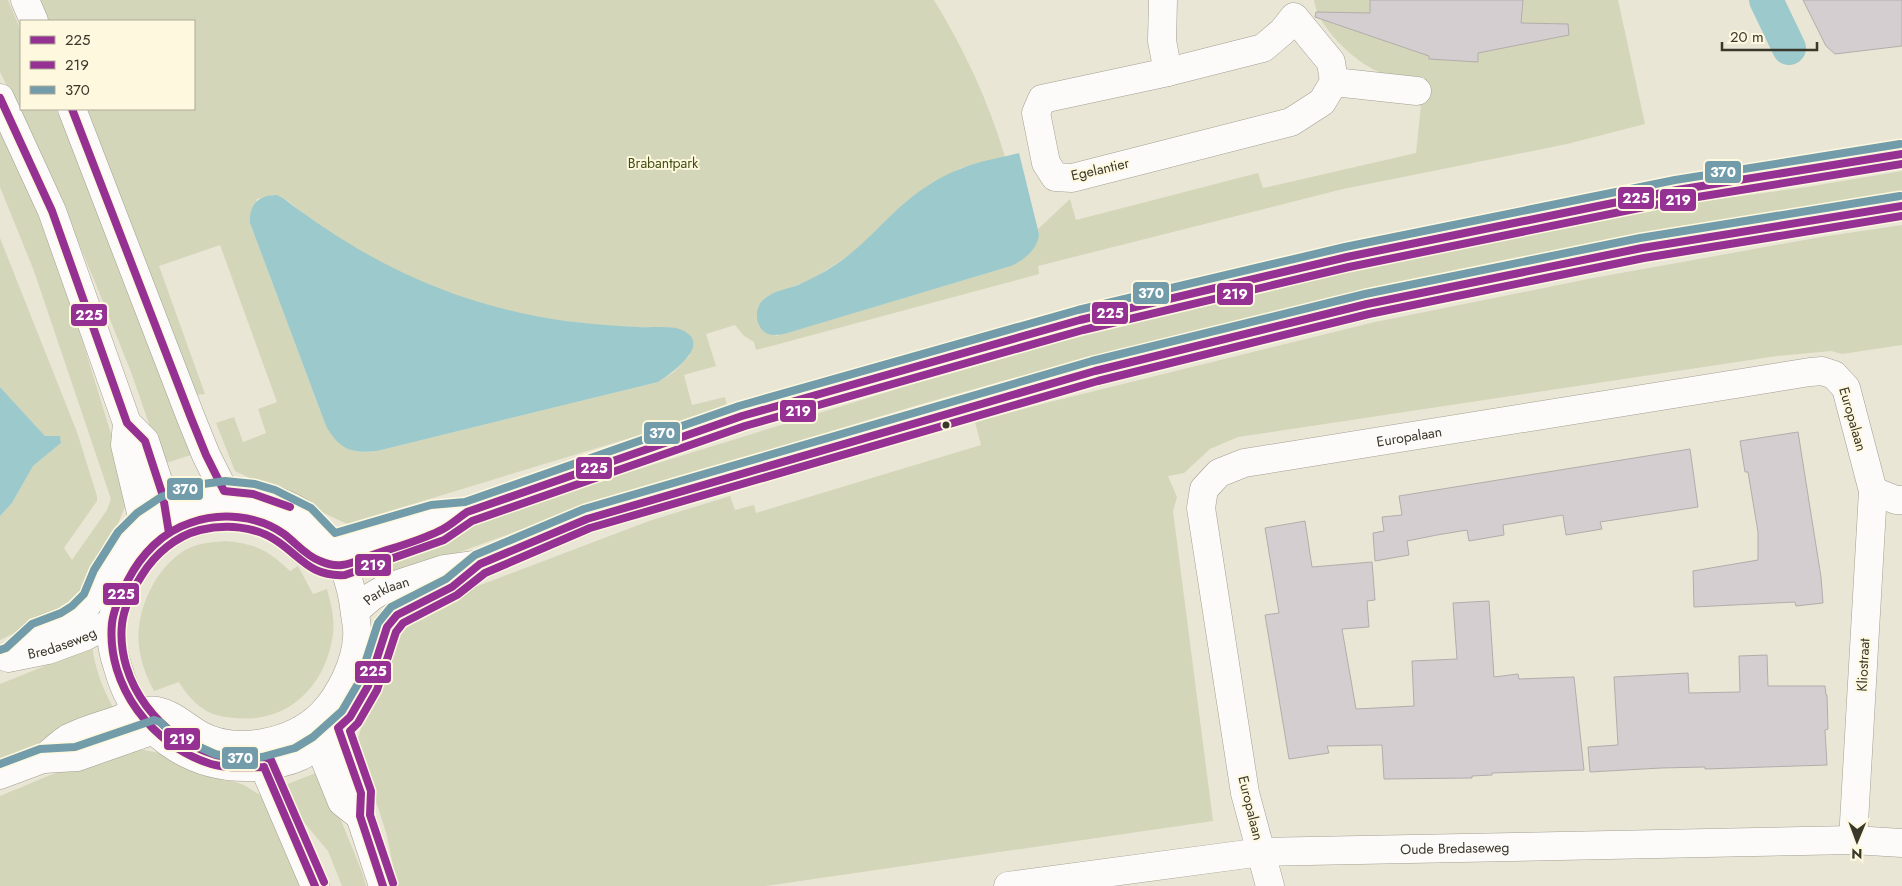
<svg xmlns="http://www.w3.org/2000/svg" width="1902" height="886" font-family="Jost,sans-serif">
<rect width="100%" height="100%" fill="#eae6d5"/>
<path fill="#d3d6b8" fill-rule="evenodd" d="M 0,0 L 8,0 L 21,31 L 21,109 L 56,109 L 85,173 L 176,407 L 191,455 L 163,464 L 131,372 L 95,282 L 47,168 L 0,72 Z
M 36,0 L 934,0 C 964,49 989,102 1005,157 L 961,168 L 935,181 L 901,207 L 869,239 L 847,257 L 810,280 L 768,296 L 762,301 L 758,307 L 776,336 L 1011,266 L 1039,234 L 1038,229 L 1070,199 L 1076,220 L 1258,173 L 1263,188 L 1416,153 L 1424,77 C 1412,76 1400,77 1388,75 C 1361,69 1317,28 1314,0 L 1618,0 L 1645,124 L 1567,144 L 1343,189 L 1038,266 L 1039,274 L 756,350 L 754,342 L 744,336 L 735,325 L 706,334 L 716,366 L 684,375 L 692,405 L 725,397 L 727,406 L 640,435 L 347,524 L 235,471 L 216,423 L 234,417 L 243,442 L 266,433 L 258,409 L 277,402 L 220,245 L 159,266 L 205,394 L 194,395 L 79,109 L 194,109 L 194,21 L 44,21 ZM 273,195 C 277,195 280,196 283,198 C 292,203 300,211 308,217 C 329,232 352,247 375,260 C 463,309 569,329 669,327 L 690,355 L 674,372 L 658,382 L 377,451 C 347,455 345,447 326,426 L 250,223 L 257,199 Z
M 0,121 L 52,241 L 126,483 L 126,504 L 118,524 L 103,546 L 75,598 L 65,608 L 0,640 L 0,516 L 12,503 L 33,466 L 61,443 L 60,436 L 45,436 L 0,387 L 0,238 L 77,432 L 97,496 L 97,501 L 64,548 L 72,560 L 107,510 L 111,499 L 34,271 L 0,187 Z
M 1902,171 L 1902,194 L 1246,320 L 1010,379 L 918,405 L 775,448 L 520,530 L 435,561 L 374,581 L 370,569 L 487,519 L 613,477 L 910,385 L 1071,339 L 1358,270 L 1697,202 L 1807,187 Z
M 1902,225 L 1902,345 L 1842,354 L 1831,351 L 1777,356 L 1238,437 L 1210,449 L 1184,473 L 1168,476 L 1177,497 L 1173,511 L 1213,821 L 766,886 L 397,886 L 387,836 L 378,807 L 365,776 L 356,745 L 362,725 L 397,633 L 414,614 L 462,592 L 649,521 L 730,496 L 735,510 L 754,505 L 756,513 L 981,445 L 975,422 L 1054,401 L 1375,322 L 1593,278 L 1821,237 Z
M 226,541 C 256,544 268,550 290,571 L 298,566 L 313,594 L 327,589 C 331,604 335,619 333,634 C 326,686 288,724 234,718 C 223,717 211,715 202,708 C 192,701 185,692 179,682 L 154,691 C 147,678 141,663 139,647 C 135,612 154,569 185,550 C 198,543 212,542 226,541 Z
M 92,647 C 96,671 103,691 116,712 L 0,759 L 0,684 Z
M 144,750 L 160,753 L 221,777 L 244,785 L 265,798 L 301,886 L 0,886 L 0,796 C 46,778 94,752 144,750 Z
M 321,771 L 362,872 L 366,886 L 342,886 L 328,851 L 297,814 L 285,785 Z"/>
<path fill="#9bc9cc" d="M 1019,153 L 1039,234 C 1038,249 1024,260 1011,266 L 784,334 C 778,335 771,336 766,333 C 755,326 754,308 763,300 C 772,291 787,289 798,285 C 811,279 823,273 835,265 C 860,249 878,227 900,207 C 917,192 938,177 960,169 C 979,161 1000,158 1019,153 Z
M 277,195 L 283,198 C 369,264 457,306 566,321 C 590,324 614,326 638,327 C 650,328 663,326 676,328 C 717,340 675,371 658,382 L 377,451 C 352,454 339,449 326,426 L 250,223 C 249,204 259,195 277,195 Z
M 0,387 L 45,436 L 60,436 L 61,443 L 33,466 L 12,503 L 0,516 Z"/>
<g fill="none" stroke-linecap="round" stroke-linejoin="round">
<path stroke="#9bc9cc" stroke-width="34" d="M 1766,0 L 1789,48"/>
</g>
<path fill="#d5ced0" stroke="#b2adab" d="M 1370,0 L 1523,0 L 1521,23 L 1568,24 L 1569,35 L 1478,53 L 1478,62 L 1429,59 L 1429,56 L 1315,17 L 1316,12 L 1370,13 Z
M 1803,0 L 1902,0 L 1902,46 L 1835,54 L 1826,46 Z
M 1798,432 L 1821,577 L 1823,603 L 1796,606 L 1795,602 L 1694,607 L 1693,571 L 1758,560 L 1758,532 L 1748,472 L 1745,472 L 1740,441 Z
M 1690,449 L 1698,507 L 1600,522 L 1602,529 L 1566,535 L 1563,515 L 1503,525 L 1504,535 L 1469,541 L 1467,530 L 1437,535 L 1407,541 L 1409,555 L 1375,561 L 1373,533 L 1384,531 L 1382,517 L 1402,515 L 1399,496 Z
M 1305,521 L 1312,567 L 1372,562 L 1375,600 L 1367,601 L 1369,627 L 1342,629 L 1356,709 L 1414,706 L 1412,661 L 1457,659 L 1453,603 L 1489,601 L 1494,677 L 1518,674 L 1519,679 L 1574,677 L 1584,770 L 1492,773 L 1492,775 L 1472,776 L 1472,778 L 1384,779 L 1382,745 L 1327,746 L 1329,753 L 1289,759 L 1265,615 L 1279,613 L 1265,528 Z
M 1767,655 L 1768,686 L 1825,686 L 1826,695 L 1827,695 L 1828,729 L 1825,730 L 1827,765 L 1705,769 L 1705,767 L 1661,768 L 1590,772 L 1588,747 L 1618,745 L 1614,677 L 1688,673 L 1689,693 L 1740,692 L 1739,656 Z"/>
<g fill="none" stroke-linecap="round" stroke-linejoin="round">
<g stroke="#a29f92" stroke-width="29">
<g id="street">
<path d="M 1163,0 L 1162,41 L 1168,72"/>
<path d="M 1294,17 L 1331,62 L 1334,82 L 1322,102 L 1291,122 L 1072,178 L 1055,177 L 1046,163 L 1036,113 L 1042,99 L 1168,72 L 1263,48 L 1283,31 Z"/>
<path d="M 1334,82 L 1417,91"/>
<path d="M 1873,491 L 1896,500 L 1902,500"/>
<path id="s1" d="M 1008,886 L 1262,852 L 1853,840 L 1902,843"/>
<path id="s2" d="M 1270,886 L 1245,793 L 1201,508 L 1204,489 L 1219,473 L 1244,463 L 1810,372 L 1822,371 L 1834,375 L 1846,388 L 1873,491 L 1853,840"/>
</g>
</g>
<g stroke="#a29f92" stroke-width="29">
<g id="secondary">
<path d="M 25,0 L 34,21"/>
<path d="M 0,98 L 52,211 L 127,423 L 125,445 L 143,521"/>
<path d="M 72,109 L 191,418 L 206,455 L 224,491"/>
<path d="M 127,423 L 145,441 L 163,496 L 167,523"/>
<path d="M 441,530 L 343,565 C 307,566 302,543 275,527 C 252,514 220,514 195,521 C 167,529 145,550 131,574 C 123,589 115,605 112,622 C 109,637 113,653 118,668 C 135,730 188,769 251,767 C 267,766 286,763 301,756 C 337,737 364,704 376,666 C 380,653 381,636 388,625 C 403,605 430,599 450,588 C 461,582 471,572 480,564"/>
<path d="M 331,544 L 346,541 L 433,515 L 467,512 L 742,416 L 1080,320 L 1347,257 L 1677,190 L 1902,154"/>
<path id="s3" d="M 355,611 L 371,597 L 386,588 L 444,569 L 480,564 L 587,519 L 1095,371 L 1367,304 L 1642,248 L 1902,206"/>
<path d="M 11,657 C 19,649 28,639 37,632 C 50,624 66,624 78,614 C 93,602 96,588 104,572 C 124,534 155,505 198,494 C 212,490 228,491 243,493 C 263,495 289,503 306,516 C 310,520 314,525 318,530 C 342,557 351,578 355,614 C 356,622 358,630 357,637 C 356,663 340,695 322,714 C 293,743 237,755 200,735 C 187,728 173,714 157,711 C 152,710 144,711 139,712 C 132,713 125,717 118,720 C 103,725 81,731 67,739 C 59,744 51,752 43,759"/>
<path id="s4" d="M 8,658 L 48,650 L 86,636 L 112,622"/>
<path d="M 338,728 L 361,793 L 360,816 L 383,886"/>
<path d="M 315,729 L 319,745 L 342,802 L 360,816"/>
<path d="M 264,767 L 315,886"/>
<path d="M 0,775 L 43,759 L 77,757 L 154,730"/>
</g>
</g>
<use href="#street" stroke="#fcfbf9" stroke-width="28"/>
<use href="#secondary" stroke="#fcfbf9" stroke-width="28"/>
<g stroke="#fef8df" stroke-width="11">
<path id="bus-1" d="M 0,98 L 52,211 L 127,423 L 145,441 L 163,496 L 169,533
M 72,109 L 191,418 L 206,455 L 224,491 L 253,494 L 290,507
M 264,767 C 247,767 228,769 211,764 C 153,746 106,686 112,623 C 114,608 121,594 128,580 C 141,555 162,532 190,523 C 220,512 258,515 284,534 C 296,543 306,556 320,561 C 327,564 335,566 342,565 C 353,564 365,557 375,554 C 396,547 419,541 439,531 C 449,527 458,518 467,512 L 742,416 L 1080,320 L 1347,257 L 1677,190 L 1902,154
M 264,767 L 315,886
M 383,886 L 360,816 L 361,793 L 338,728 L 350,717 L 368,686 L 387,627 L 397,615 L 452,587 L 480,564 L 587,519 L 1095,371 L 1367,304 L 1642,248 L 1902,206"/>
</g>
<g stroke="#fef8df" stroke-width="11">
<path id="bus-2" d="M 324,882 L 271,760 L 265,757 C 249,757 232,759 216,755 C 161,740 116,682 122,624 C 124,607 133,589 142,575 C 155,554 176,536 200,530 C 226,524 255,526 277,541 C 302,558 311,577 345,575 L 444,540 L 472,521 L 745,426 L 1083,330 L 1349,267 L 1679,200 L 1902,164
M 393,883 L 370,815 L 371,791 L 350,731 L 358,723 L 377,690 L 396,632 L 403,623 L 457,595 L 485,573 L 590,528 L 1098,381 L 1369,314 L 1644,258 L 1902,216"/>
</g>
<g stroke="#fef8df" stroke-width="11">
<path id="bus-3" d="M 0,650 L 6,648 L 32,624 L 61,613 L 72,606 L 84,594 L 94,570 L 118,532 L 137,513 L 161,497 L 196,485 L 225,481 L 255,484 L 275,490 L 311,508 L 335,533 L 431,505 L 465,502 L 739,406 L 1078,310 L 1345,247 L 1675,180 L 1900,144
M 0,764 L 40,749 L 75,747 L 154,720 L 160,722 L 175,736 L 215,754 L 233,758 L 262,757 L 295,748 L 313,737 L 342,711 L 359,682 L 378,623 L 391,607 L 446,579 L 475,555 L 584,509 L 1092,361 L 1365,294 L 1640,238 L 1900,196"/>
</g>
<use href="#bus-1" stroke="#953192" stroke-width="8"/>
<use href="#bus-2" stroke="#953192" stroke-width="8"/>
<use href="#bus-3" stroke="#729caa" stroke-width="8"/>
</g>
<circle fill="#3a372b" stroke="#fef8df" stroke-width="2" cx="946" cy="425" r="4.5"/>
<g text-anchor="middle" stroke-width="4" stroke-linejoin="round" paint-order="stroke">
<g font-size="14" fill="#434d13" stroke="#fef8df">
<text x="663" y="168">Brabantpark</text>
</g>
<g font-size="14" fill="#3a372b" stroke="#fef8df">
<text transform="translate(1100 169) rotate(-13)" y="5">Egelantier</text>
<text transform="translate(1853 419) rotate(74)" y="5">Europalaan</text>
<text dy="5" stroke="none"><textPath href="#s2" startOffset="620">Europalaan</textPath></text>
<text dy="5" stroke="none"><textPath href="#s3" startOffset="38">Parklaan</textPath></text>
<text dy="5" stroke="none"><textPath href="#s4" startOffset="56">Bredaseweg</textPath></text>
<text transform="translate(1863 665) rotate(-87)" y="5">Kliostraat</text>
<text transform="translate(1251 808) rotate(76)" y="5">Europalaan</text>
<text dy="5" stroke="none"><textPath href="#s1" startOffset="449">Oude Bredaseweg</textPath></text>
</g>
</g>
<g stroke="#fef8df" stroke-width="2">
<rect x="1704" y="160" width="38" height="24" rx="5" fill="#729caa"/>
<rect x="1617" y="186" width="38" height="24" rx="5" fill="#953192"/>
<rect x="1659" y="188" width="38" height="24" rx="5" fill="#953192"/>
<rect x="1132" y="281" width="38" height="24" rx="5" fill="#729caa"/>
<rect x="1216" y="282" width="38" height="24" rx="5" fill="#953192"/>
<rect x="1091" y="301" width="38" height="24" rx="5" fill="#953192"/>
<rect x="70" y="303" width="38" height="24" rx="5" fill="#953192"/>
<rect x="779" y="399" width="38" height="24" rx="5" fill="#953192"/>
<rect x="643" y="421" width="38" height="24" rx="5" fill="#729caa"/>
<rect x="575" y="456" width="38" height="24" rx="5" fill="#953192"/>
<rect x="166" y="477" width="38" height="24" rx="5" fill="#729caa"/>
<rect x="354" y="553" width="38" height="24" rx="5" fill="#953192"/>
<rect x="102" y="582" width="38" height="24" rx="5" fill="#953192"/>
<rect x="354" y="660" width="38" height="24" rx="5" fill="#953192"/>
<rect x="163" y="727" width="38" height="24" rx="5" fill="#953192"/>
<rect x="221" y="746" width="38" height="24" rx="5" fill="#729caa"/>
</g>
<g font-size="14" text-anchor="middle" font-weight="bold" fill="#fff">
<text x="1723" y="177">370</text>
<text x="1636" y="203">225</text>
<text x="1678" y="205">219</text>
<text x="1151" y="298">370</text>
<text x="1235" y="299">219</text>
<text x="1110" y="318">225</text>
<text x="89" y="320">225</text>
<text x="798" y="416">219</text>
<text x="662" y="438">370</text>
<text x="594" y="473">225</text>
<text x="185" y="494">370</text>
<text x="373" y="570">219</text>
<text x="121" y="599">225</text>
<text x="373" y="676">225</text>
<text x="182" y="744">219</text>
<text x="240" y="763">370</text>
</g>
<rect x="20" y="20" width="175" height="90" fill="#fef8df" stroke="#b0ab97"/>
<rect x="30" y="36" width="25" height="8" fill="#953192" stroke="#b0ab97"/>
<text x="65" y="45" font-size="15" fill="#3a372b">225</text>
<rect x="30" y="61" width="25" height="8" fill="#953192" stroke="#b0ab97"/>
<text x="65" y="70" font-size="15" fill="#3a372b">219</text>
<rect x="30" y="86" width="25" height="8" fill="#729caa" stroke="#b0ab97"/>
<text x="65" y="95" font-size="15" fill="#3a372b">370</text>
<g transform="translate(1857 841) rotate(181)" stroke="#fef8df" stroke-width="4" paint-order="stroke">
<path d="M0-4L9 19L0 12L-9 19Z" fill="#3a372b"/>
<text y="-8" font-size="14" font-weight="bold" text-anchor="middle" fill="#3a372b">N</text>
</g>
<path d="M1722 42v8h95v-8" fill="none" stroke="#3a372b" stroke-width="2.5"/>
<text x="1730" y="42" font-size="15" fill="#3a372b" stroke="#fef8df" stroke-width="4" paint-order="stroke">20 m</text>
</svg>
